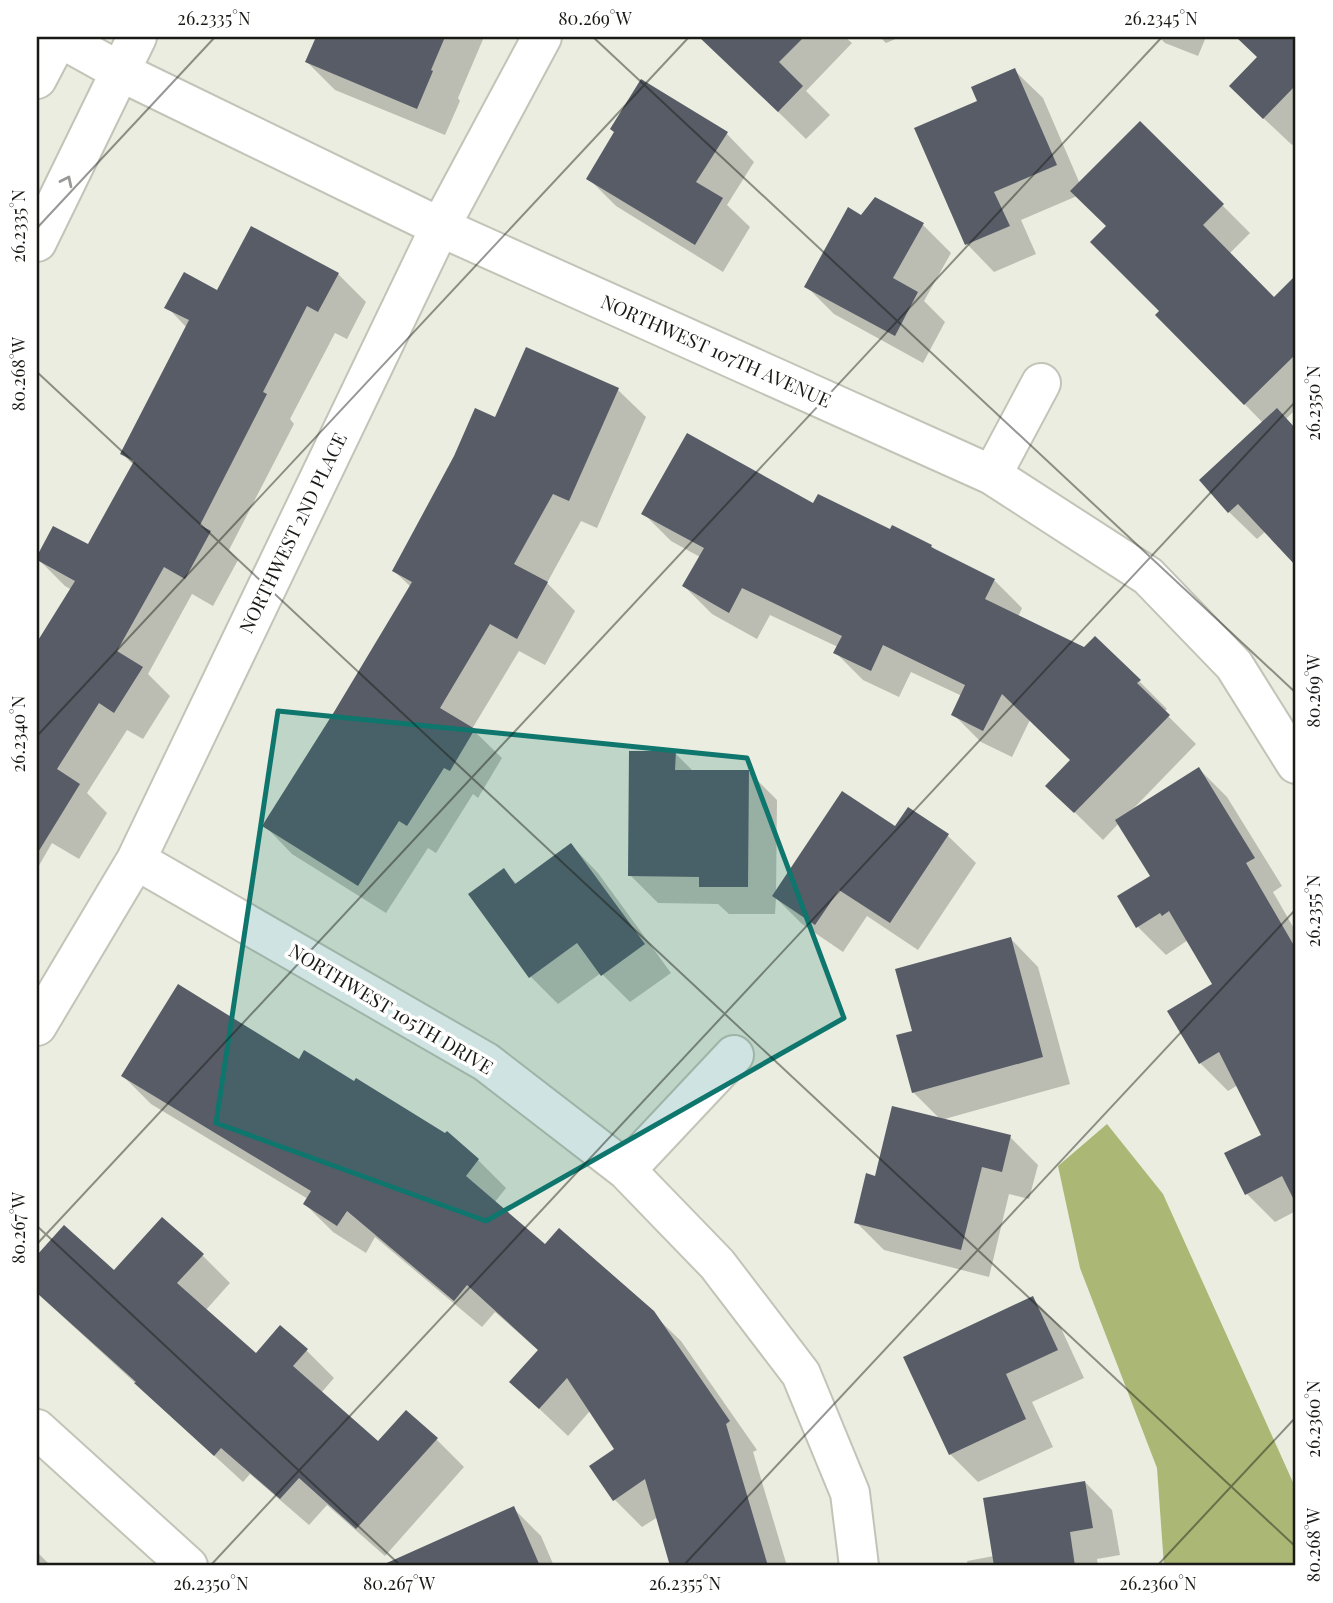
<svg xmlns="http://www.w3.org/2000/svg" width="1333" height="1603" font-family="'Playfair Display',serif">
<rect width="100%" height="100%" fill="#eaeddf"/>
<path fill="#aab775" d="M 1107,1124 L 1163,1194 L 1296,1489 L 1296,1566 L 1164,1566 L 1157,1468 L 1080,1268 L 1058,1166 Z"/>
<path fill="#0003" d="M 317,37 L 335,37 L 351,43 L 354,37 L 484,37 L 458,98 L 460,101 L 445,135 L 335,90 L 307,62 Z
M 701,37 L 845,37 L 852,43 L 806,91 L 830,115 L 806,139 Z
M 880,37 L 900,37 L 886,43 Z
M 1159,37 L 1206,37 L 1198,56 L 1165,43 Z
M 1238,37 L 1296,37 L 1296,141 L 1292,145 L 1259,114 L 1259,58 Z
M 1015,71 L 1043,98 L 1080,184 L 1140,123 L 1250,233 L 1229,254 L 1274,300 L 1296,278 L 1296,409 L 1286,419 L 1296,430 L 1296,563 L 1266,531 L 1257,539 L 1229,512 L 1263,423 L 1158,315 L 1162,311 L 1108,227 L 1077,196 L 1021,220 L 1036,254 L 994,272 L 967,244 L 917,129 L 980,102 Z
M 616,132 L 727,134 L 754,162 L 727,205 L 750,227 L 723,272 L 616,206 L 588,178 Z
M 862,217 L 923,225 L 951,253 L 924,301 L 945,322 L 923,363 L 834,314 L 806,286 Z
M 338,274 L 366,302 L 347,339 L 335,333 L 290,419 L 294,424 L 229,550 L 238,560 L 213,606 L 192,594 L 148,674 L 170,696 L 143,739 L 127,730 L 87,793 L 107,813 L 79,859 L 52,843 L 37,869 L 37,645 L 72,590 L 65,586 L 38,559 L 88,547 L 134,465 L 122,454 L 187,328 L 167,307 L 218,292 Z
M 618,390 L 646,417 L 597,528 L 581,521 L 547,583 L 575,611 L 545,665 L 519,651 L 472,729 L 502,758 L 478,798 L 473,794 L 436,853 L 428,848 L 386,913 L 292,854 L 265,826 L 411,587 L 394,571 L 496,419 Z
M 814,506 L 931,546 L 938,552 L 994,580 L 1022,608 L 1018,617 L 1139,681 L 1167,709 L 1164,712 L 1196,744 L 1132,810 L 1199,769 L 1227,797 L 1282,886 L 1273,892 L 1296,932 L 1296,1216 L 1294,1212 L 1275,1222 L 1247,1194 L 1263,1135 L 1238,1085 L 1228,1091 L 1200,1063 L 1214,985 L 1188,940 L 1166,955 L 1138,927 L 1153,876 L 1119,823 L 1103,840 L 1048,786 L 1072,760 L 1030,720 L 1012,757 L 981,742 L 953,714 L 962,696 L 911,672 L 899,697 L 863,680 L 835,652 L 838,647 L 770,615 L 757,639 L 712,614 L 684,586 L 700,557 L 671,541 L 643,513 Z
M 675,753 L 694,772 L 749,772 L 777,800 L 776,894 L 895,829 L 908,809 L 948,836 L 976,863 L 918,950 L 867,916 L 843,952 L 802,924 L 776,898 L 775,914 L 729,914 L 718,904 L 658,903 L 630,875 Z
M 571,845 L 598,873 L 671,973 L 630,1002 L 601,973 L 558,1004 L 531,977 L 503,870 L 518,885 Z
M 1011,939 L 1038,967 L 1070,1084 L 941,1120 L 913,1092 L 914,1032 Z
M 300,1061 L 445,1135 L 447,1134 L 478,1160 L 506,1188 L 494,1203 L 545,1246 L 652,1313 L 681,1341 L 757,1450 L 753,1452 L 787,1566 L 672,1566 L 658,1517 L 642,1527 L 614,1499 L 616,1450 L 590,1411 L 568,1436 L 511,1382 L 539,1351 L 495,1312 L 482,1327 L 375,1237 L 366,1253 L 333,1232 L 305,1204 L 308,1199 L 151,1104 L 123,1076 Z
M 1010,1137 L 1038,1165 L 1029,1199 L 1009,1194 L 989,1277 L 884,1250 L 856,1222 L 876,1178 Z
M 64,1228 L 114,1272 L 202,1255 L 230,1283 L 205,1311 L 256,1355 L 280,1328 L 307,1351 L 334,1378 L 321,1393 L 378,1443 L 436,1439 L 464,1467 L 385,1556 L 327,1505 L 309,1525 L 250,1474 L 243,1482 L 37,1293 L 37,1258 Z
M 1032,1298 L 1060,1326 L 1084,1378 L 1032,1402 L 1053,1447 L 978,1482 L 950,1454 Z
M 1085,1482 L 1112,1510 L 1120,1555 L 1097,1559 L 1098,1566 L 968,1566 L 967,1561 L 994,1556 Z
M 513,1508 L 541,1536 L 554,1566 L 429,1566 L 422,1549 Z
M 37,1552 L 51,1566 L 37,1566 Z"/>
<path fill="#575c67" d="M 316,37 L 445,37 L 431,70 L 433,71 L 417,109 L 305,62 Z
M 699,37 L 804,37 L 779,62 L 803,86 L 778,112 Z
M 1236,37 L 1296,37 L 1296,85 L 1263,119 L 1229,86 L 1257,57 Z
M 1015,68 L 1057,165 L 994,192 L 1010,226 L 965,245 L 914,128 L 977,101 L 971,87 Z
M 641,79 L 728,132 L 696,182 L 723,198 L 695,245 L 586,179 L 614,132 L 610,129 Z
M 1140,121 L 1224,204 L 1203,225 L 1274,297 L 1296,275 L 1296,354 L 1244,405 L 1155,315 L 1159,311 L 1090,242 L 1106,226 L 1070,191 Z
M 875,197 L 924,223 L 893,278 L 918,292 L 895,336 L 804,287 L 848,207 L 861,215 Z
M 251,226 L 339,273 L 318,312 L 307,306 L 263,392 L 267,394 L 200,525 L 211,531 L 185,579 L 164,567 L 117,651 L 143,667 L 114,713 L 99,703 L 57,769 L 80,784 L 37,854 L 37,642 L 75,581 L 37,560 L 37,556 L 53,526 L 88,544 L 134,461 L 120,454 L 189,320 L 164,308 L 184,272 L 217,290 Z
M 526,347 L 619,388 L 569,501 L 553,494 L 514,564 L 548,582 L 517,639 L 490,624 L 440,708 L 475,729 L 450,771 L 444,768 L 407,826 L 399,821 L 358,886 L 262,826 L 334,712 L 412,582 L 392,571 L 454,456 L 475,408 L 495,417 Z
M 1277,408 L 1296,429 L 1296,566 L 1238,504 L 1228,513 L 1199,480 Z
M 687,433 L 813,503 L 818,494 L 890,529 L 892,525 L 932,545 L 931,547 L 995,579 L 985,599 L 1084,647 L 1095,636 L 1141,680 L 1137,683 L 1170,715 L 1074,813 L 1045,786 L 1070,760 L 1002,694 L 983,731 L 951,715 L 965,685 L 883,645 L 871,671 L 833,653 L 842,636 L 742,588 L 729,613 L 682,586 L 704,548 L 641,514 Z
M 629,751 L 676,751 L 675,770 L 749,770 L 748,887 L 699,887 L 699,877 L 628,876 Z
M 1199,767 L 1255,858 L 1246,863 L 1296,949 L 1296,1204 L 1282,1176 L 1245,1195 L 1224,1153 L 1261,1135 L 1219,1052 L 1199,1064 L 1167,1011 L 1212,984 L 1169,911 L 1162,916 L 1160,913 L 1136,928 L 1117,896 L 1150,876 L 1115,820 Z
M 842,791 L 895,826 L 908,807 L 949,834 L 890,923 L 839,890 L 815,925 L 772,896 Z
M 571,843 L 645,944 L 601,976 L 577,943 L 529,978 L 468,894 L 504,868 L 515,884 Z
M 1011,937 L 1043,1057 L 912,1093 L 896,1035 L 912,1031 L 895,969 Z
M 178,984 L 299,1059 L 304,1050 L 354,1081 L 356,1078 L 445,1133 L 447,1131 L 479,1159 L 466,1176 L 545,1244 L 559,1228 L 654,1311 L 730,1421 L 726,1424 L 768,1566 L 670,1566 L 645,1479 L 613,1501 L 589,1466 L 614,1449 L 567,1378 L 539,1409 L 509,1382 L 538,1350 L 467,1285 L 454,1301 L 347,1211 L 337,1226 L 303,1204 L 311,1191 L 121,1076 Z
M 892,1106 L 1011,1135 L 1002,1172 L 982,1167 L 961,1250 L 854,1223 L 866,1173 L 875,1176 Z
M 162,1217 L 204,1254 L 177,1283 L 256,1353 L 280,1325 L 308,1349 L 293,1366 L 378,1441 L 406,1410 L 438,1438 L 356,1529 L 299,1478 L 280,1499 L 221,1448 L 214,1456 L 134,1383 L 136,1382 L 37,1293 L 37,1255 L 64,1225 L 114,1270 Z
M 1033,1296 L 1058,1350 L 1006,1374 L 1026,1419 L 949,1455 L 903,1357 Z
M 1085,1481 L 1093,1528 L 1070,1532 L 1075,1566 L 994,1566 L 983,1498 Z
M 514,1506 L 540,1566 L 380,1566 Z"/>
<g fill="none" stroke-linecap="round" stroke-linejoin="round">
<g stroke="#c1c4b6" stroke-width="42">
<path id="minor" d="M 58,37 L 121,72 L 440,227 L 992,475 L 1148,576 L 1234,665 L 1296,764
M 37,79 L 59,37
M 37,242 L 137,37
M 992,475 L 1041,383
M 136,860 L 486,1062 L 626,1170 L 717,1264 L 801,1374 L 850,1493 L 859,1566
M 37,1026 L 136,860 L 440,227 L 542,37
M 626,1170 L 734,1055
M 37,1429 L 188,1566"/>
</g>
<use href="#minor" stroke="#fff" stroke-width="38"/>
</g>
<defs><path id="oneway-chevron" d="M-2-3.5L2.5 0L-2 3.5" fill="none" stroke-width="1.6" stroke-linecap="round" stroke-linejoin="round" transform="scale(1.75)"/></defs>
<use stroke="#989896" href="#oneway-chevron" transform="translate(67 181) rotate(-64)"/>
<path fill="#0f766e" fill-opacity="0.2" stroke="#0f766e" stroke-width="5" stroke-linejoin="round" d="M 278,711 L 747,758 L 844,1018 L 486,1221 L 216,1123 Z"/>
<path fill="none" stroke="#191a15" stroke-width="2" stroke-opacity="0.45" d="M 593,37 L 1296,693M 37,228 L 215,37M 37,372 L 1296,1547M 37,736 L 689,37M 37,1226 L 401,1566M 37,1244 L 1162,37M 210,1566 L 1296,401M 683,1566 L 1296,909M 1157,1566 L 1296,1417"/>
<g text-anchor="middle" stroke-width="7" stroke-linejoin="round" paint-order="stroke">
<g font-size="19" fill="#191a15" stroke="#fff">
<text transform="translate(716 351) rotate(24)" y="7">NORTHWEST 107TH AVENUE</text>
<text transform="translate(293 533) rotate(-64)" y="7">NORTHWEST 2ND PLACE</text>
<text transform="translate(391 1009) rotate(31)" y="7">NORTHWEST 105TH DRIVE</text>
</g>
</g>
<rect width="1333" height="1603" fill="none" stroke="#ffffff" stroke-width="77"/>
<rect x="38" y="38" width="1256" height="1526" fill="none" stroke="#191a15" stroke-width="2.5"/>
<g font-size="18" text-anchor="middle" fill="#191a15">
<text x="214" y="25">26.2335°N</text>
<text x="595" y="25">80.269°W</text>
<text x="1161" y="25">26.2345°N</text>
<text transform="translate(19 226) rotate(-90)" y="6">26.2335°N</text>
<text transform="translate(19 374) rotate(-90)" y="6">80.268°W</text>
<text transform="translate(1314 403) rotate(-90)" y="6">26.2350°N</text>
<text transform="translate(1314 691) rotate(-90)" y="6">80.269°W</text>
<text transform="translate(19 734) rotate(-90)" y="6">26.2340°N</text>
<text transform="translate(1314 911) rotate(-90)" y="6">26.2355°N</text>
<text transform="translate(19 1228) rotate(-90)" y="6">80.267°W</text>
<text transform="translate(1314 1419) rotate(-90)" y="6">26.2360°N</text>
<text transform="translate(1314 1545) rotate(-90)" y="6">80.268°W</text>
<text x="211" y="1590">26.2350°N</text>
<text x="399" y="1590">80.267°W</text>
<text x="685" y="1590">26.2355°N</text>
<text x="1158" y="1590">26.2360°N</text>
</g>
</svg>
